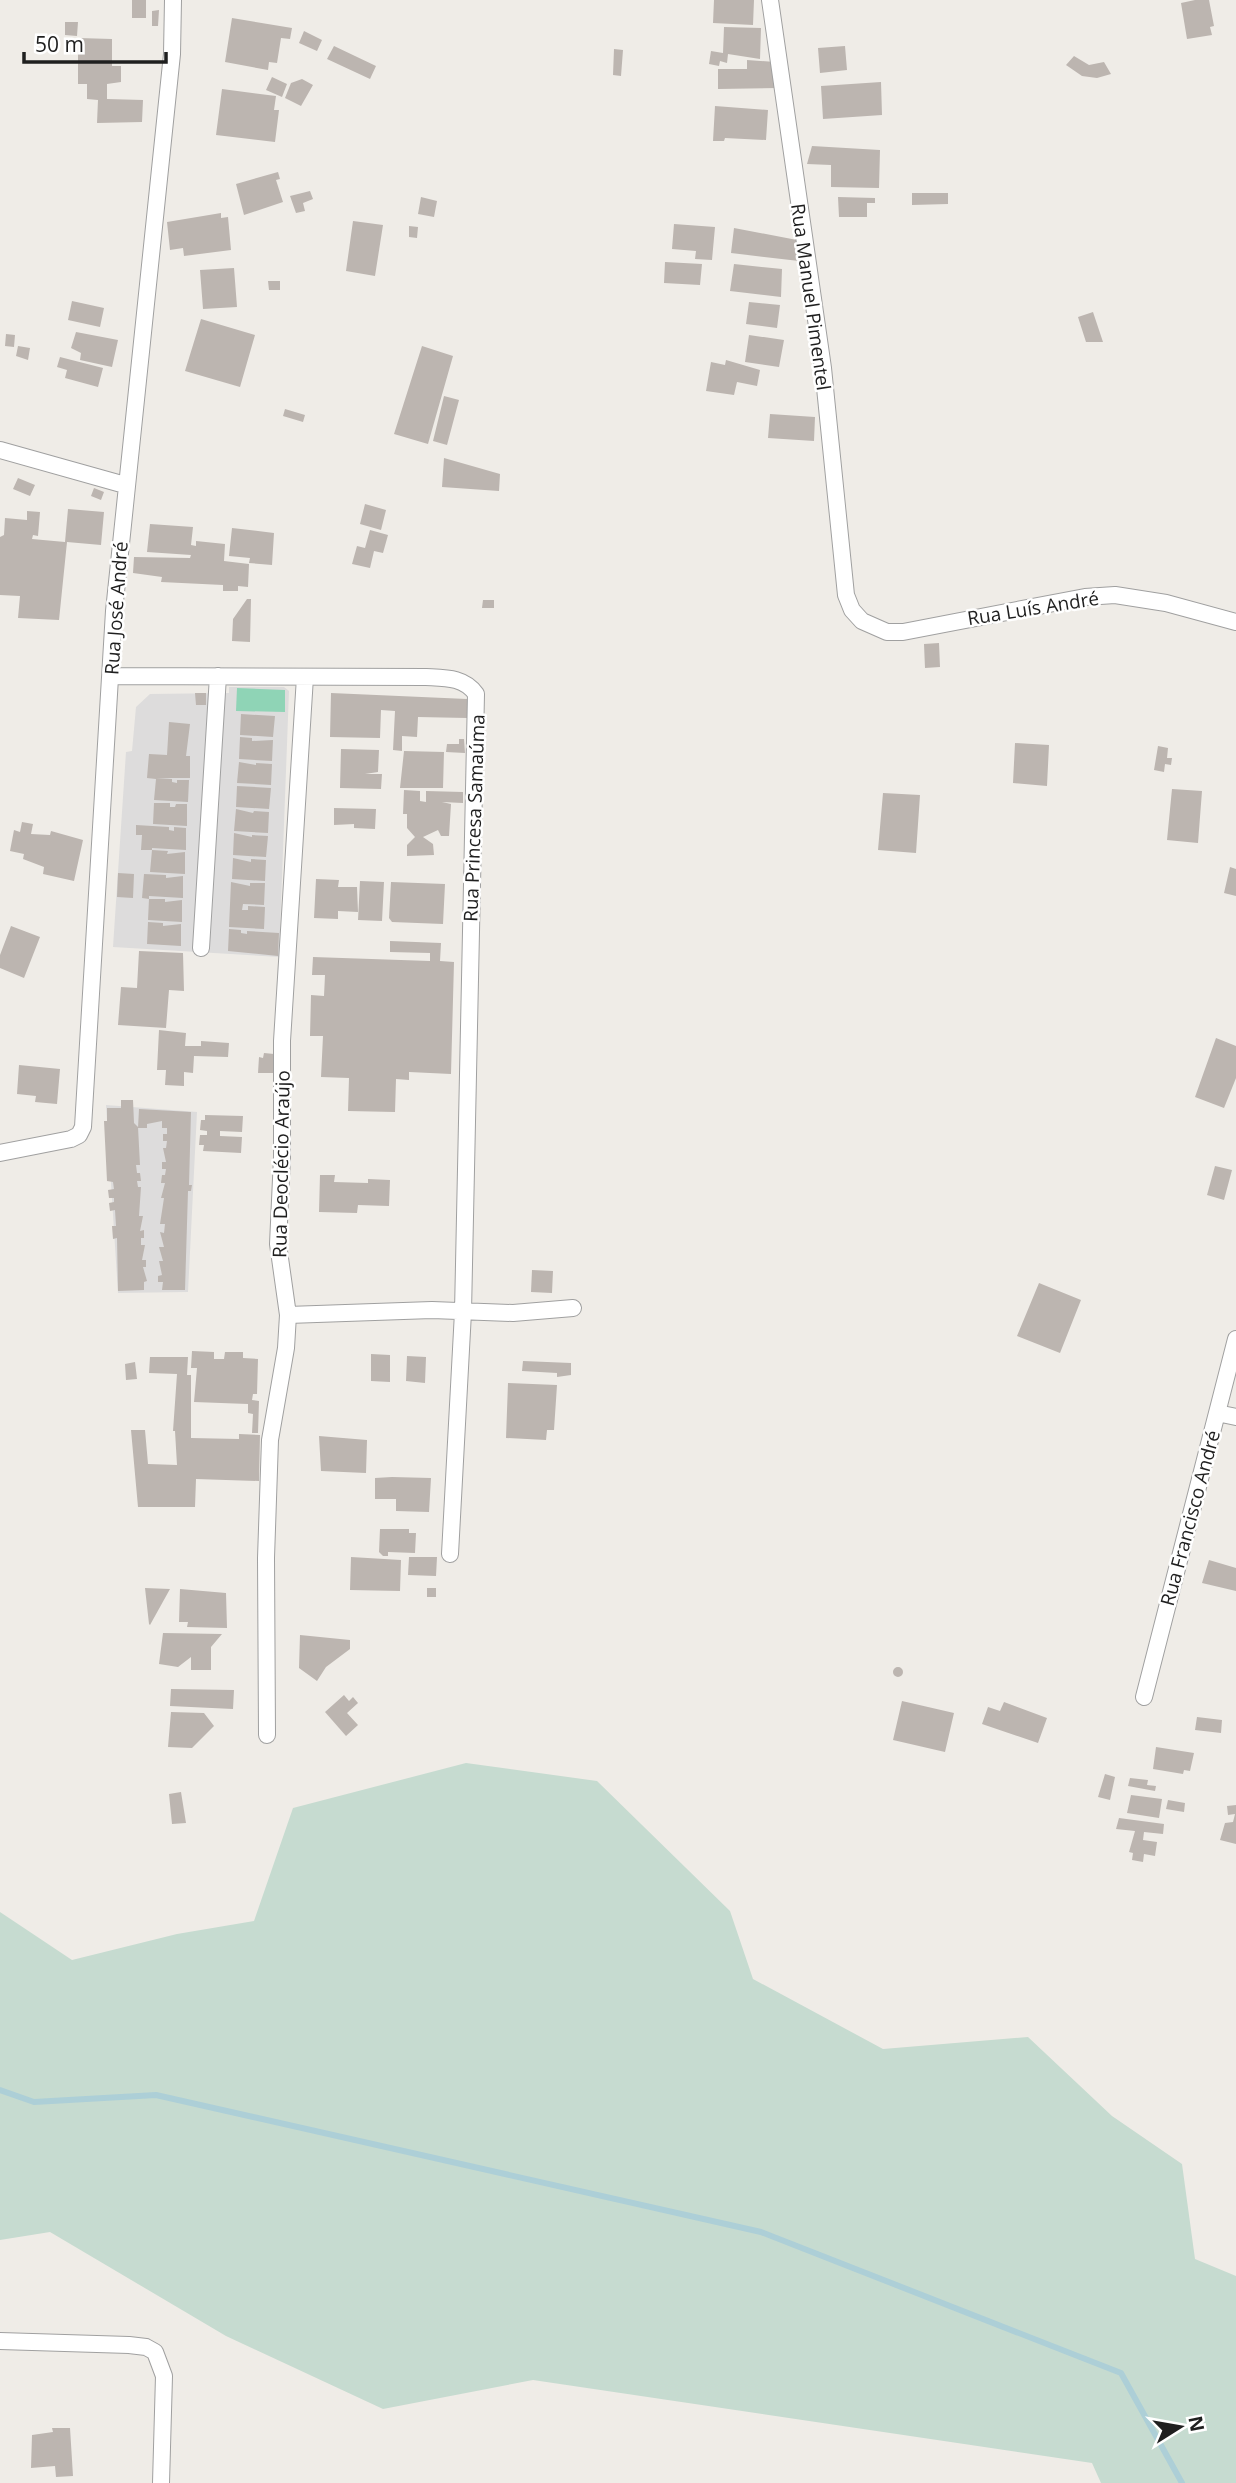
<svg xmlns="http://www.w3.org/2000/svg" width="1236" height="2483" font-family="'Open Sans',sans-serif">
<rect width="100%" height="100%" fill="#efece7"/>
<path fill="#dddcdc" d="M 229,687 L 284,687 L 289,691 L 279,957 L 113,947 L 126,752 L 132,751 L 136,707 L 150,694 L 229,693 Z
M 106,1105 L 197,1112 L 188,1292 L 118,1293 Z"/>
<path fill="#c6dbd0" d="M 466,1763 L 597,1781 L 730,1911 L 753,1979 L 883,2049 L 1028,2037 L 1112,2116 L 1182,2164 L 1195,2259 L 1236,2276 L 1236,2483 L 1101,2483 L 1092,2463 L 533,2380 L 383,2409 L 226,2336 L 50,2232 L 0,2240 L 0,1912 L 72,1960 L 177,1934 L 254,1921 L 293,1808 Z"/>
<path fill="#8fd4b6" d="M 237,688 L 285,690 L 285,712 L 236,711 Z"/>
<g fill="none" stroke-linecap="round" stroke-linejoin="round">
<path stroke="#adcfd7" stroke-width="6" d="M 0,2090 L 34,2102 L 156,2095 L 761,2232 L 1121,2373 L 1182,2483"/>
</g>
<path fill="#bcb5b0" d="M 132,0 L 146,0 L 146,18 L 132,18 Z
M 714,0 L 754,0 L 753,25 L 713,23 Z
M 1195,0 L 1209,0 L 1214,26 L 1210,27 L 1212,35 L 1187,39 L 1181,3 Z
M 159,10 L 158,26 L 152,26 L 152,11 Z
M 232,18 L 292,28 L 290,39 L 281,38 L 277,63 L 269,62 L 268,70 L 225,62 Z
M 65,22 L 78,22 L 77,36 L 65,35 Z
M 724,27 L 761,28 L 760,59 L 728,54 L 727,63 L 720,61 L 719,66 L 709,64 L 711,51 L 723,53 Z
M 304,31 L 322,40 L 317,51 L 299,43 Z
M 78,38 L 112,39 L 112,66 L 121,66 L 121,82 L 107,84 L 107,99 L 143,100 L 142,122 L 97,123 L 98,100 L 87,99 L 87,84 L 78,84 Z
M 334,46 L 376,66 L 370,79 L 327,59 Z
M 845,46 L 847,70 L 820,73 L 818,48 Z
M 614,49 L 623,50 L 621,76 L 613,75 Z
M 1074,56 L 1089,65 L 1104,62 L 1111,74 L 1097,78 L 1082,76 L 1066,65 Z
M 747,60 L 775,62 L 778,88 L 718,89 L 718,69 L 747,69 Z
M 272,77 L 287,84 L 282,97 L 266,90 Z
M 302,79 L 313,85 L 301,106 L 285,98 L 291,83 Z
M 881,82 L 882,115 L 823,119 L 821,86 Z
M 222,89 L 276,96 L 274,110 L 279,110 L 275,142 L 216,135 Z
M 715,106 L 768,110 L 766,140 L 725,138 L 724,141 L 713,141 Z
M 812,146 L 880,150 L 879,188 L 831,187 L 831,165 L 807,164 Z
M 278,172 L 280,179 L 276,180 L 283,202 L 244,215 L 236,184 Z
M 310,191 L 313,199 L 303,203 L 305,211 L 296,213 L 290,196 Z
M 912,193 L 948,193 L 948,204 L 912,205 Z
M 421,197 L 437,201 L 434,217 L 418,214 Z
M 838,197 L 875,198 L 875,203 L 867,203 L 867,217 L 839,217 Z
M 221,213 L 221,218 L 228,217 L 231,250 L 184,256 L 183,248 L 170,250 L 167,222 Z
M 353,221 L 383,225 L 375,276 L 346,271 Z
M 674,224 L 715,227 L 712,260 L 695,259 L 696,251 L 672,249 Z
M 409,226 L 418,227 L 417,238 L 409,237 Z
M 734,228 L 797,240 L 799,261 L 731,253 Z
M 665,262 L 702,264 L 700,285 L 664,283 Z
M 734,264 L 782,269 L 781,297 L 730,291 Z
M 234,268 L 237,307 L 203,309 L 200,270 Z
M 268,281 L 280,281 L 280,290 L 269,290 Z
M 72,301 L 104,308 L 100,327 L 68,320 Z
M 749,302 L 780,305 L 777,328 L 746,324 Z
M 1093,312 L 1103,342 L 1086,342 L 1078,317 Z
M 201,319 L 255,335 L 240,387 L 185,371 Z
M 76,332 L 118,340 L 112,367 L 80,360 L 81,353 L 71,348 Z
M 6,334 L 15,335 L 14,347 L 5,346 Z
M 749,335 L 784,340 L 779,367 L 745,362 Z
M 18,346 L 30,348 L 28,360 L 16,356 Z
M 422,346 L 453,356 L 428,444 L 394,434 Z
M 60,357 L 103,368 L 98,387 L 65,378 L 67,370 L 57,367 Z
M 726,360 L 760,370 L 757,386 L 737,382 L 734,395 L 706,391 L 711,362 L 725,365 Z
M 444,396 L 459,400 L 447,445 L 433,441 Z
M 285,409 L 305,415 L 303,422 L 283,416 Z
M 770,414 L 815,417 L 814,441 L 768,438 Z
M 444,458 L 500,474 L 499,491 L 442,487 Z
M 18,478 L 35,485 L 30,496 L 13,489 Z
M 94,488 L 104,492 L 101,500 L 91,496 Z
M 365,504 L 386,510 L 381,530 L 360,524 Z
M 68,509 L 104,512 L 101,545 L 67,542 L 59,620 L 18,618 L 20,596 L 0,595 L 0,537 L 4,535 L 5,518 L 27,520 L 27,511 L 40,512 L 38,536 L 33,535 L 32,539 L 65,542 Z
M 150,524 L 193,527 L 191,545 L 196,546 L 196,541 L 225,544 L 224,561 L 249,564 L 248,587 L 238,586 L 238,591 L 223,591 L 223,585 L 161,582 L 162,577 L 133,573 L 134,557 L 190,558 L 191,555 L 147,552 Z
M 232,528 L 274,533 L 272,565 L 249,563 L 250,558 L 229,556 Z
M 370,530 L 388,535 L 383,553 L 374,551 L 370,568 L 352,564 L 357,546 L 365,548 Z
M 247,599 L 251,599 L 250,642 L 232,641 L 233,619 Z
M 483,600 L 494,600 L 494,608 L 482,608 Z
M 939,643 L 940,667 L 925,668 L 924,644 Z
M 195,693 L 206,693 L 206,705 L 196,705 Z
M 331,693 L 467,699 L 467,718 L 418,717 L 417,737 L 402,736 L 402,751 L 393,750 L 395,711 L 381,710 L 380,738 L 330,737 Z
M 241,714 L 275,716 L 273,737 L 240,735 Z
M 169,722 L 190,724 L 186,756 L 190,756 L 190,778 L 156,778 L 172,779 L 172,782 L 177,783 L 177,780 L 189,780 L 188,802 L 154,800 L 156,779 L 147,778 L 149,754 L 167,755 Z
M 240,737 L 252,738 L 252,741 L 273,740 L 272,761 L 239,759 Z
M 459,739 L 464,739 L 465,753 L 446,752 L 447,744 L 459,744 Z
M 1015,743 L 1049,745 L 1047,786 L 1013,783 Z
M 1158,746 L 1168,748 L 1167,758 L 1172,758 L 1171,765 L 1165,764 L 1164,772 L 1154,770 Z
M 341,749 L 379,750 L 378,772 L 365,774 L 382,774 L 381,789 L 340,788 Z
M 404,751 L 444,752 L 443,788 L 400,788 Z
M 239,762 L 256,765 L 256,763 L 272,764 L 271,785 L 237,783 Z
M 237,786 L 271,788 L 269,809 L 236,807 Z
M 1172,789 L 1202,791 L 1198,843 L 1167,840 Z
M 404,790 L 420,791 L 420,801 L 426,802 L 426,791 L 463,792 L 463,803 L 442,802 L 451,804 L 449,836 L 441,836 L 438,830 L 423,837 L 433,844 L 434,855 L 407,856 L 407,845 L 415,837 L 407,828 L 407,814 L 403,814 Z
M 883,793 L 920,795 L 916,853 L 878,850 Z
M 154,803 L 170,803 L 170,807 L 175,807 L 176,804 L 187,804 L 187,826 L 153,824 Z
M 334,808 L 376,809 L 375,829 L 354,828 L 354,824 L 334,825 Z
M 236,809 L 253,813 L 254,811 L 269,812 L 268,833 L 234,831 Z
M 22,822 L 33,824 L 31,834 L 50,835 L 51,831 L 83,840 L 74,881 L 43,874 L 44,867 L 23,859 L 24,854 L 10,851 L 14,830 L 20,832 Z
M 136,825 L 169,827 L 169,830 L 174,831 L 174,827 L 186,828 L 186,850 L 152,848 L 152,850 L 168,851 L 167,854 L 185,852 L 185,874 L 150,872 L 152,850 L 141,850 L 142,835 L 136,835 Z
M 234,833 L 252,837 L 252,835 L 268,836 L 266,857 L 233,855 Z
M 233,858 L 251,862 L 251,859 L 266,860 L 265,881 L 232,879 Z
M 1230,867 L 1236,869 L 1236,896 L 1224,893 Z
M 118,873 L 134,874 L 133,898 L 117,897 Z
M 144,874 L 166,875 L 166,878 L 183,876 L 183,898 L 149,896 L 149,899 L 142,898 Z
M 316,879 L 339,880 L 338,887 L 357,887 L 358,912 L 338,911 L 338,919 L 314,918 Z
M 360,881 L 384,882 L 382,921 L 358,920 Z
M 231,882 L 250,886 L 250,883 L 265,883 L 264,905 L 243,904 L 242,910 L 248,910 L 248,906 L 265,907 L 264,929 L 229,927 Z
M 391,882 L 445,884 L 443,924 L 392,922 L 389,918 Z
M 149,899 L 165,899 L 165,902 L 182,900 L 182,922 L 148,920 Z
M 148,922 L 163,923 L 163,926 L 181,924 L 181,946 L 147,944 Z
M 11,926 L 40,937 L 24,978 L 0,968 L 0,955 Z
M 229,929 L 241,930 L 241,933 L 247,934 L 247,931 L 279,933 L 278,956 L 228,951 Z
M 390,941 L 441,943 L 440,961 L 454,962 L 451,1074 L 409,1072 L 409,1080 L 396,1079 L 395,1112 L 348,1111 L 349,1078 L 321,1077 L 323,1036 L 310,1036 L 311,995 L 324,996 L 325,975 L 312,975 L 313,957 L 430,961 L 430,953 L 390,952 Z
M 139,951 L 183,953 L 184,991 L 169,990 L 166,1028 L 118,1025 L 121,987 L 137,988 Z
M 159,1030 L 186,1033 L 185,1046 L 201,1046 L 201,1041 L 229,1043 L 228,1057 L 194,1056 L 193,1073 L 184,1072 L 184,1086 L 165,1085 L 166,1070 L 157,1070 Z
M 1216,1038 L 1236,1046 L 1236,1078 L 1224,1108 L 1195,1097 Z
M 264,1053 L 274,1054 L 273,1073 L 258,1073 L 259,1057 L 263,1058 Z
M 19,1065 L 60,1069 L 57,1104 L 35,1102 L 36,1096 L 17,1094 Z
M 121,1100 L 133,1100 L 134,1123 L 138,1127 L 140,1165 L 136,1165 L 137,1173 L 140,1173 L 141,1181 L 137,1181 L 138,1187 L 141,1187 L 139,1216 L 143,1216 L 140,1231 L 144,1230 L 144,1238 L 141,1238 L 141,1245 L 145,1245 L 142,1260 L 146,1260 L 146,1267 L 143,1267 L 147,1281 L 144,1282 L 144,1290 L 118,1291 L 117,1238 L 113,1239 L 112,1226 L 116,1226 L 115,1210 L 110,1211 L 109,1203 L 114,1202 L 114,1198 L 109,1198 L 108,1190 L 114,1189 L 113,1182 L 107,1181 L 104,1121 L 107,1121 L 107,1108 L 121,1108 Z
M 139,1109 L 191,1112 L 189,1185 L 192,1185 L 191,1191 L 188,1191 L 185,1290 L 162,1290 L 163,1282 L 158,1282 L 158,1276 L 162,1275 L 159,1261 L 163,1261 L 159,1247 L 164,1247 L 160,1232 L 164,1233 L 165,1224 L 160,1224 L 164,1198 L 161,1198 L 165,1183 L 161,1183 L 162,1175 L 165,1175 L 166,1169 L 162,1169 L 162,1162 L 166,1162 L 163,1148 L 166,1148 L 167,1141 L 163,1141 L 163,1134 L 167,1134 L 167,1128 L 162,1128 L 162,1121 L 147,1124 L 147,1128 L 138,1128 Z
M 205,1115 L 243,1116 L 242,1132 L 220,1131 L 220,1136 L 242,1137 L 241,1153 L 203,1151 L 204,1145 L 199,1145 L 200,1135 L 207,1135 L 207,1131 L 200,1130 L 201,1120 L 205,1120 Z
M 1215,1166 L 1232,1170 L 1224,1200 L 1207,1195 Z
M 320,1175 L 335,1175 L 334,1182 L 368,1183 L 368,1179 L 390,1180 L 389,1206 L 358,1205 L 357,1213 L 319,1212 Z
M 532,1270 L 553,1271 L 552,1293 L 531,1292 Z
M 1039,1283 L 1081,1300 L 1060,1353 L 1017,1336 Z
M 192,1351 L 214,1352 L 214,1359 L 224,1359 L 225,1352 L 243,1352 L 243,1358 L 258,1359 L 257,1394 L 253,1394 L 252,1400 L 259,1401 L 258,1433 L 252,1433 L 253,1414 L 248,1413 L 248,1404 L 194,1402 L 197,1368 L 191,1368 Z
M 371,1354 L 390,1355 L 390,1382 L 371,1381 Z
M 407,1356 L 426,1357 L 425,1383 L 406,1381 Z
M 150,1357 L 188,1357 L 187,1375 L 191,1375 L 191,1438 L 239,1439 L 239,1434 L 260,1435 L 259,1481 L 196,1479 L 195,1507 L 138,1507 L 131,1430 L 145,1430 L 148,1464 L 177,1465 L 175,1431 L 173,1431 L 177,1374 L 149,1373 Z
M 523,1361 L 571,1363 L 571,1375 L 557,1377 L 557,1373 L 522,1371 Z
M 135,1362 L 137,1379 L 126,1380 L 125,1364 Z
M 508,1383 L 557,1385 L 554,1430 L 547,1430 L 546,1440 L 506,1438 Z
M 319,1436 L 367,1440 L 366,1473 L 321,1471 Z
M 392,1477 L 431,1478 L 429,1512 L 396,1511 L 396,1499 L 375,1499 L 375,1478 Z
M 380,1529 L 409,1529 L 409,1533 L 416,1533 L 415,1553 L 388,1552 L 388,1556 L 383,1556 L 379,1552 Z
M 351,1557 L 401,1560 L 400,1591 L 350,1590 Z
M 409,1557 L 437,1557 L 436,1576 L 408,1575 Z
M 1209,1560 L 1236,1568 L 1236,1591 L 1202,1583 Z
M 145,1588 L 170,1589 L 150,1625 L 149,1624 Z
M 427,1588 L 436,1588 L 436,1597 L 427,1597 Z
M 180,1589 L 226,1593 L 227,1628 L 187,1627 L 188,1622 L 179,1622 Z
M 163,1633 L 222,1634 L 211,1647 L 211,1670 L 191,1670 L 191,1657 L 178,1667 L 159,1664 Z
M 300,1635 L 350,1640 L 350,1649 L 326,1667 L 317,1681 L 299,1668 Z
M893 1672a5 5 0 1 1 10 0a5 5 0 1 1-10 0Z
M 171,1689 L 234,1690 L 233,1709 L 170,1706 Z
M 344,1695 L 349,1701 L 353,1697 L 358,1703 L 347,1713 L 358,1725 L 346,1736 L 325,1712 Z
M 902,1701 L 954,1713 L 945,1752 L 893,1740 Z
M 1004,1702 L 1047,1718 L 1038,1743 L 982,1724 L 988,1707 L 1000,1711 Z
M 171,1712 L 204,1713 L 214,1726 L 192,1748 L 168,1747 Z
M 1197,1717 L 1222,1720 L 1221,1733 L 1195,1730 Z
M 1156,1747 L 1194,1753 L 1190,1771 L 1184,1770 L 1183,1774 L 1153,1769 Z
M 1105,1774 L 1115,1777 L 1110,1800 L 1098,1797 Z
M 1130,1778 L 1148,1780 L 1147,1785 L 1156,1786 L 1155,1791 L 1128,1786 Z
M 181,1792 L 186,1823 L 172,1824 L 169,1794 Z
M 1131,1795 L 1162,1799 L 1159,1818 L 1127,1813 Z
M 1168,1800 L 1185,1803 L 1184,1812 L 1166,1809 Z
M 1236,1805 L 1236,1844 L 1220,1840 L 1225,1823 L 1233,1822 L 1235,1814 L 1228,1815 L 1227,1806 Z
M 1119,1818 L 1164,1824 L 1163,1834 L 1144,1832 L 1143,1840 L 1157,1842 L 1155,1856 L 1144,1854 L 1143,1862 L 1132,1860 L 1133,1853 L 1129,1852 L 1135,1831 L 1116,1829 Z
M 52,2428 L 70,2428 L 73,2476 L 56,2477 L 55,2466 L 31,2468 L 32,2435 L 53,2432 Z"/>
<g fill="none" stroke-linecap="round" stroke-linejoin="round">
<g stroke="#a0a0a0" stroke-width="18">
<path id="minor" d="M 770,0 L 823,368 L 846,595 L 852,610 L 862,621 L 887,632 L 903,632 L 1085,597 L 1115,595 L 1166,603 L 1236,622
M 0,450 L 125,485
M 111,676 L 426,677 C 445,678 464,677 476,694 L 463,1312 L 450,1554
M 201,948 L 218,676
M 0,1153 L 71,1139 L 79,1135 L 83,1127 L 114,611 L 172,54 L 173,0
M 288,1315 L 432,1310 L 513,1313 L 573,1308
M 1217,1413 L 1236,1417
M 1144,1697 L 1236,1339
M 267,1735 L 266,1558 L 270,1440 L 286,1348 L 288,1315 L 278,1244 L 282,1157 L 282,1041 L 305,677
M 0,2341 L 129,2345 L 146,2347 L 155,2352 L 164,2376 L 161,2483"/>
</g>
<use href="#minor" stroke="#fff" stroke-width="16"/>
</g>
<g text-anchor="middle" stroke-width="5" stroke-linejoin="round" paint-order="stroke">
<g font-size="19" fill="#1f1f1f" stroke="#fff">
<text transform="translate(811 297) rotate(82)" y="7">Rua Manuel Pimentel</text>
<text transform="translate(116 608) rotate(-86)" y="7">Rua José André</text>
<text transform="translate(1033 608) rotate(-9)" y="7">Rua Luís André</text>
<text transform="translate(474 818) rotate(-88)" y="7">Rua Princesa Samaúma</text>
<text transform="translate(281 1164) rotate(-89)" y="7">Rua Deoclécio Araújo</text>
<text transform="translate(1190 1518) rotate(-75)" y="7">Rua Francisco André</text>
</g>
</g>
<g transform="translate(1180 2427) rotate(79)" stroke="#ffffff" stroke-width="5" paint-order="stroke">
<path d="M0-5L12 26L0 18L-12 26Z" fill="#1f1f1f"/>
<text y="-10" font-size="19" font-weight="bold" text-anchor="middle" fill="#1f1f1f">N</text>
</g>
<path d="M24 52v10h142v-10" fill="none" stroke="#1f1f1f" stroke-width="3.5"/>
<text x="35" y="52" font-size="21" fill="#1f1f1f" stroke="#ffffff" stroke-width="5" paint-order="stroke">50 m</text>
</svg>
